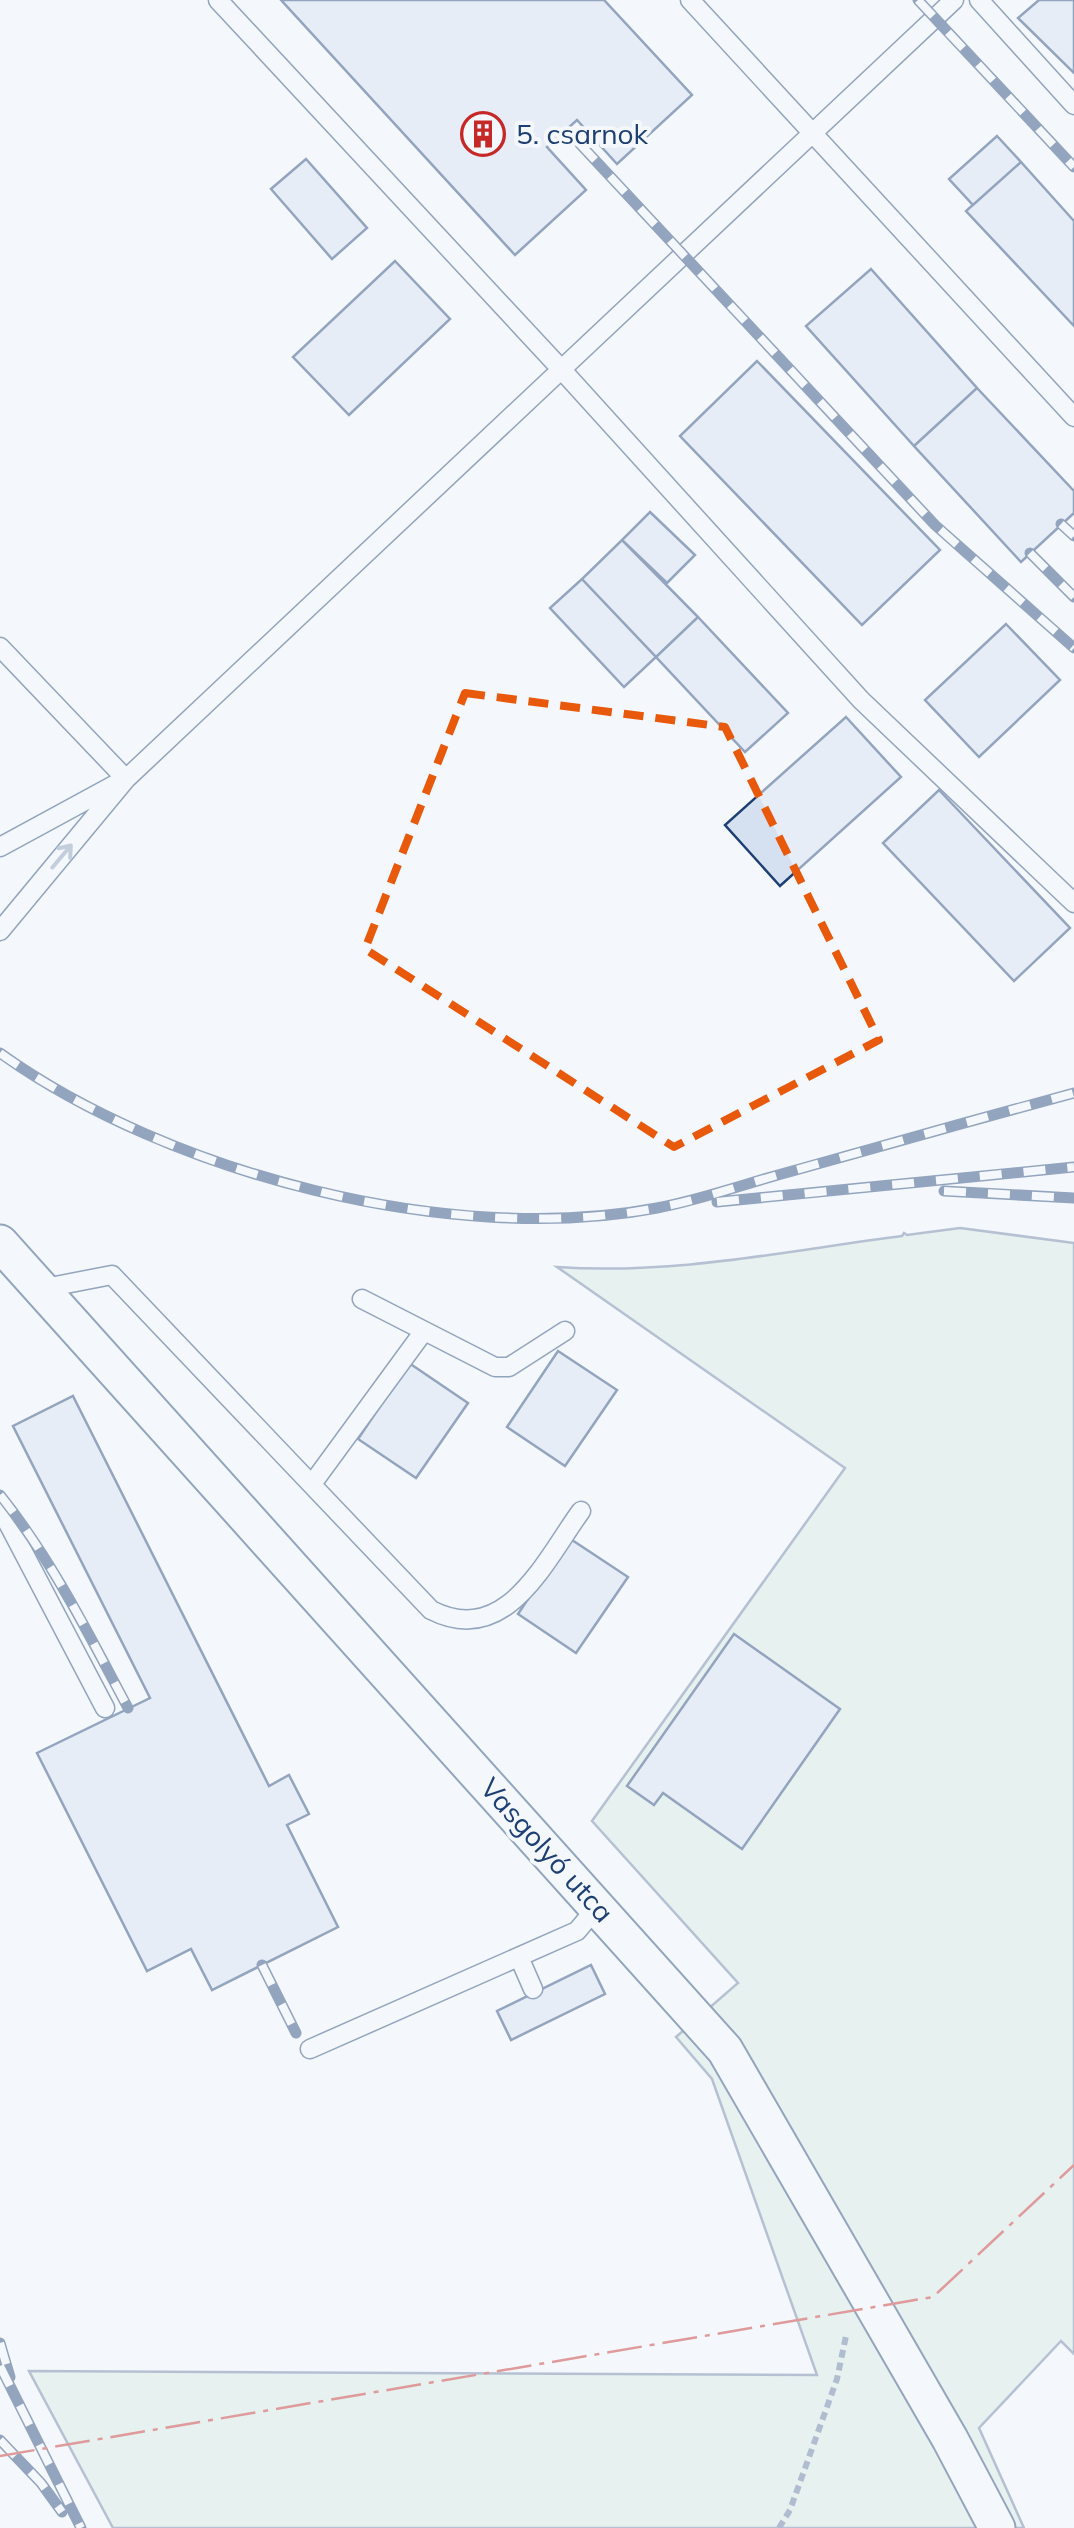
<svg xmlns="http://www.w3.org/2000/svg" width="1074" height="2528" font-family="Mulish,sans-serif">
<rect width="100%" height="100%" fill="#f4f7fb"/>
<path fill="#d7e8df" stroke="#687fa3" stroke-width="2.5" d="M 960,1228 L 1074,1243 L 1074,2354 L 1061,2341 L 979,2428 L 1024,2528 L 113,2528 L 29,2371 L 817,2375 L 712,2079 L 676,2037 L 738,1983 L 592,1821 L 845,1468 L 557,1267 C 676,1275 785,1251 902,1236 L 904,1233 L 907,1235 Z"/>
<path fill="#d5e0f0" stroke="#1d3f73" stroke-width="2.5" d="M 281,0 L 604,0 L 692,95 L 617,164 L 577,120 L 547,147 L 586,190 L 515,255 Z
M 1039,0 L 1074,0 L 1074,73 L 1018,18 Z
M 997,136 L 1021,162 L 973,205 L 949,179 Z
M 306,159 L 367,228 L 332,259 L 271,189 Z
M 1021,162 L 1074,221 L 1074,326 L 966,211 Z
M 395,261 L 450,319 L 349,415 L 293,357 Z
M 871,269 L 977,388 L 914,446 L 806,326 Z
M 757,361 L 940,550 L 862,625 L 680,436 Z
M 977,388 L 1074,491 L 1074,513 L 1021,562 L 914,446 Z
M 650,512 L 695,555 L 667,583 L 622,540 Z
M 622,540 L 698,617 L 656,657 L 582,579 Z
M 582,579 L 656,657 L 624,687 L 550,608 Z
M 698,617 L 788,713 L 745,752 L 656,657 Z
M 1006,624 L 1060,680 L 979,757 L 925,700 Z
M 846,717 L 901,777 L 780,886 L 725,825 Z
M 939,790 L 1070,928 L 1014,981 L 883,843 Z
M 558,1351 L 617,1390 L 565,1466 L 507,1427 Z
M 409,1363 L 468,1403 L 416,1478 L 358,1439 Z
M 73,1396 L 269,1786 L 289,1775 L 309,1814 L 287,1825 L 338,1927 L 212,1990 L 191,1949 L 147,1971 L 37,1753 L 150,1698 L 13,1426 Z
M 569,1538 L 628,1577 L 576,1653 L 518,1614 Z
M 734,1634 L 840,1709 L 742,1849 L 663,1793 L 654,1805 L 627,1786 Z
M 591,1965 L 605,1994 L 511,2040 L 497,2011 Z"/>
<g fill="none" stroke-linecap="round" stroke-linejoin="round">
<g stroke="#1d3f73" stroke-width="21">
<path id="service" d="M 218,0 L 561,369 L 861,700 L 1074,903
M 690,0 L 1074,417
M 979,0 L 1074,105
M 0,647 L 126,779
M 0,847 L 116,784
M 0,931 L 126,779 L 954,0
M 40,1289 L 112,1275 L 431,1610 C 506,1648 544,1562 581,1511
M 362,1299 L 495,1367 L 509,1367 L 565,1331
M 312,1484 L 424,1331
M 0,1508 L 105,1708
M 519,1957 L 533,1989
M 310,2049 L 577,1931 L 598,1906"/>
</g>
<g stroke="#1d3f73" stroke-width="39">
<path id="minor" d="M 0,1243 L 725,2050 L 950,2439 L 997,2528"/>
</g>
<path stroke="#5e769c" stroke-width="6" stroke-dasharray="8 5" stroke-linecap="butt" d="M 779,2528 L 790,2510 L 837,2379 L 846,2336"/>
<use href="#service" stroke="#f4f7fb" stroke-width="18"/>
<use href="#minor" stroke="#f4f7fb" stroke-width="35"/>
<g stroke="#1d3f73" stroke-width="11">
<path id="rail" d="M 918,0 L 1074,167
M 580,144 L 935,525 L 1074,648
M 1061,524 L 1074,536
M 1030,553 L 1074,597
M 0,1053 C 169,1174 452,1247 657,1208 C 704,1199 750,1182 796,1170 C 889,1144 981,1118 1074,1093
M 944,1191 L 1074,1198
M 717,1202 L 1074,1167
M 0,1495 C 52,1560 89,1635 128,1708
M 262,1965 L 296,2033
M 0,2343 L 10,2377
M 0,2366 L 81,2528
M 0,2440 L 41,2483 L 62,2512"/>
</g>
<use href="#rail" stroke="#f4f7fb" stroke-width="8" stroke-dasharray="22" stroke-linecap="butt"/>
<path stroke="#c62828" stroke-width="2.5" stroke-dasharray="35 8 5 8" stroke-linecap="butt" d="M 0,2456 L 933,2297 L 1074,2165"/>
</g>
<defs><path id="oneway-shaft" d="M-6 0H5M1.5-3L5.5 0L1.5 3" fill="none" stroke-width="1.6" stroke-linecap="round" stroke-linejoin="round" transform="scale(2.5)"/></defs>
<use stroke="#889bb7" href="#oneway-shaft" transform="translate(62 856) rotate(-50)"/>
<path d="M0 0H1074V2528H0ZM 465,693 L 725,727 L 879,1040 L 674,1147 L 365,949 Z" fill="#f4f7fb" fill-opacity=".55" fill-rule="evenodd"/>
<path fill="none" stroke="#e8590c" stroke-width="8" stroke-dasharray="20 12" stroke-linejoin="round" d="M 465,693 L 725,727 L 879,1040 L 674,1147 L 365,949 Z"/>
<defs>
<g id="building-ring" transform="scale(2.25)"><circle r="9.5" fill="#f4f7fb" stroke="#c62828" stroke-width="1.5"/><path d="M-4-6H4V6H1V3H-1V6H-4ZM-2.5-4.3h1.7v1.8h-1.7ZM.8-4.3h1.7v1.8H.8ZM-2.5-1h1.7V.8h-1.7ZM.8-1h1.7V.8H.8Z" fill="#c62828"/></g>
</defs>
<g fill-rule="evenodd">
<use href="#building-ring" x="483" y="134"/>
</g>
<g text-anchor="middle" stroke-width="8" stroke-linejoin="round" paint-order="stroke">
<g font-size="28" fill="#1d3f73" stroke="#f4f7fb" text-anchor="start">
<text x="516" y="144">5. csarnok</text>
</g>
<g font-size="28" fill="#1d3f73" stroke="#f4f7fb">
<text transform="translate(547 1850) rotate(48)" y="10">Vasgolyó utca</text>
</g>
</g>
</svg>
